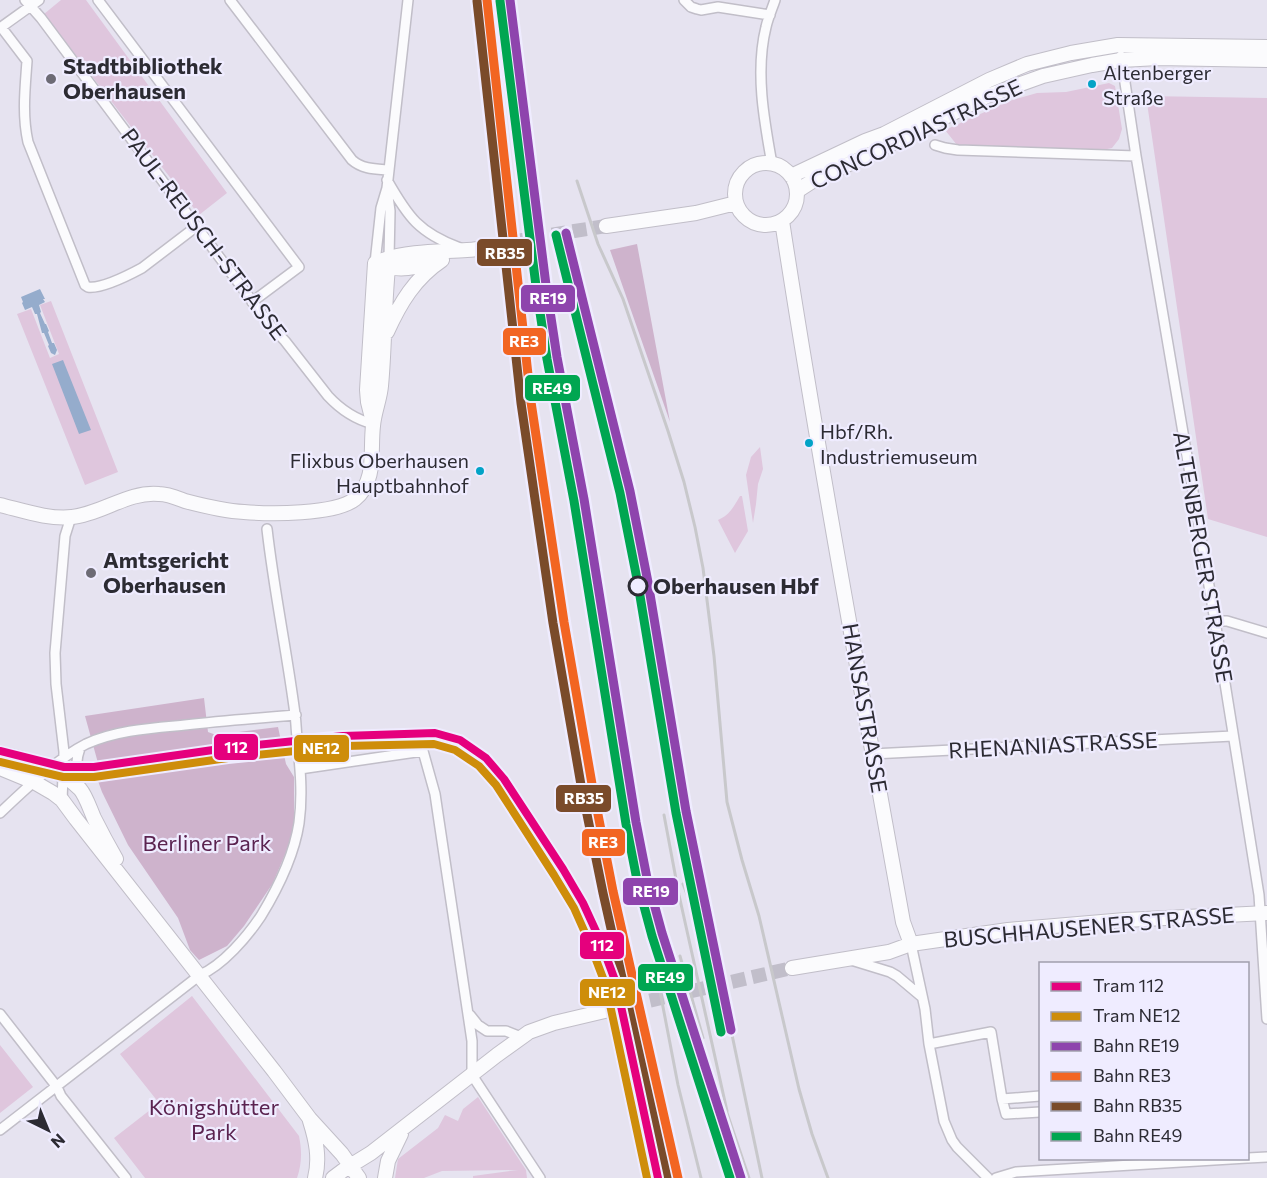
<svg xmlns="http://www.w3.org/2000/svg" width="1267" height="1178" font-family="Commissioner,sans-serif">
<rect width="100%" height="100%" fill="#e6e3f0"/>
<path fill="#dfc6dd" d="M 61,0 L 86,0 L 227,193 L 199,215 L 44,14 Z
M 1109,83 L 1115,86 L 1122,129 L 1119,139 L 1112,148 L 1098,151 L 957,145 L 945,130 L 1009,101 L 1037,93 L 1066,92 Z
M 1146,96 L 1267,98 L 1267,537 L 1208,519 Z
M 51,301 L 118,472 L 85,485 L 17,314 L 31,309 L 50,358 L 59,354 L 40,305 Z
M 760,447 L 763,469 L 758,484 L 756,504 L 753,523 L 746,475 L 751,457 Z
M 740,496 L 742,496 L 748,531 L 735,553 L 718,520 C 730,515 734,506 740,496 Z
M 192,996 L 299,1136 C 302,1151 302,1163 297,1178 L 145,1178 L 114,1138 L 159,1103 L 120,1054 Z
M 0,1045 L 33,1087 L 0,1113 Z
M 478,1097 L 526,1170 L 527,1178 L 473,1178 L 473,1176 L 518,1170 L 442,1171 L 424,1178 L 395,1178 L 398,1159 L 438,1128 L 445,1115 L 458,1121 L 463,1109 Z"/>
<path fill="#ceb3cc" d="M 637,244 L 670,422 L 610,250 Z
M 204,698 L 208,732 L 216,735 L 278,727 L 286,764 L 294,777 L 294,833 L 273,883 L 244,926 L 227,946 L 199,960 L 190,950 L 178,918 L 128,845 L 102,792 L 98,781 L 98,763 L 85,716 Z"/>
<path fill="#95accc" d="M 40,289 L 45,299 L 43,299 L 45,302 L 39,305 L 41,312 L 40,313 L 45,324 L 46,324 L 49,331 L 48,332 L 52,343 L 54,343 L 57,350 L 55,355 L 51,353 L 48,346 L 49,345 L 44,333 L 42,333 L 37,314 L 35,314 L 32,307 L 25,310 L 22,303 L 23,302 L 21,297 Z
M 63,360 L 91,430 L 79,434 L 52,364 Z"/>
<g fill="none" stroke-linecap="round" stroke-linejoin="round">
<path stroke="#c1beca" stroke-width="14" stroke-dasharray="14 7" stroke-linecap="butt" d="M 490,246 L 543,236 L 606,226
M 609,1010 L 792,968"/>
<g stroke="#c1bec8" stroke-width="12">
<path id="street" d="M 25,0 L 41,18 L 270,325 L 285,341 L 328,396 C 341,410 354,419 373,424
M 98,0 L 299,267 L 252,302
M 230,0 L 352,160 C 362,169 375,169 388,170
M 684,0 L 691,7 L 697,9 L 701,10 L 718,7 L 770,15
M 1,27 L 27,61 C 25,89 22,115 28,142 L 85,285 L 88,287 C 102,289 129,275 142,268 L 197,226
M 0,28 L 39,0
M 1121,56 L 1136,156 L 1215,621 L 1259,895 L 1267,1019
M 935,145 L 945,148 L 958,150 L 1136,156
M 772,164 C 764,120 755,71 766,27 C 768,18 772,9 775,0
M 387,180 C 408,217 419,233 460,248
M 387,189 L 390,211 L 389,258
M 375,263 L 381,208 L 387,188 L 408,0
M 1215,621 L 1227,621 L 1267,633
M 872,754 L 1233,736
M 300,769 L 423,751 L 435,794 L 439,821 L 472,1041 L 472,1075 L 540,1178
M 80,788 C 76,773 75,762 80,748
M 62,800 L 64,752 L 56,684 L 55,653 L 65,536 L 71,517
M 0,813 C 24,790 57,759 86,744 C 116,730 153,728 185,725 C 222,721 259,718 296,715
M 911,944 L 925,1009 L 929,1044 L 944,1121 L 952,1140 L 957,1147 L 988,1178
M 851,960 L 890,972 L 897,976 L 922,997
M 0,1014 L 57,1087 L 61,1096 L 126,1178
M 470,1015 L 478,1025 L 487,1031 L 506,1031 L 521,1037
M 929,1044 L 991,1032 L 1002,1099
M 1040,1096 L 1002,1099 L 1006,1114 L 1040,1112
M 0,1130 L 200,975 C 223,965 247,937 261,916 C 278,888 294,856 299,823 C 303,794 300,766 297,737 C 296,729 296,721 295,714 C 287,652 274,591 267,529
M 1248,1158 L 1267,1157
M 996,1178 L 1016,1172 L 1247,1158"/>
</g>
<g stroke="#c1bec8" stroke-width="16">
<path id="secondary" d="M735 194a31 31 0 1 1 62 0a31 31 0 1 1-62 0Z
M 791,176 L 865,141 L 884,134 L 989,80 L 1027,64 L 1071,53 L 1118,45 L 1267,47
M 797,191 L 814,180 L 871,154 L 987,96 L 1043,76 L 1092,65 L 1121,60 L 1158,58 L 1267,60
M 782,221 C 818,455 861,688 903,922 L 911,944
M 606,226 L 696,213 L 736,203
M 383,260 C 410,251 439,252 467,250 C 475,250 483,248 490,246
M 381,265 C 403,272 413,267 435,262
M 387,332 C 400,303 415,278 442,260
M 373,422 L 368,402 L 367,390 L 375,263
M 0,505 C 21,510 50,520 72,517 C 102,514 128,491 159,494 C 168,494 177,498 185,501 C 204,506 224,511 244,512 C 269,514 335,515 355,499 C 377,481 370,450 373,426 C 374,412 380,399 381,386 C 385,343 384,300 389,258
M 0,754 C 25,758 61,770 80,789 C 86,796 90,809 94,818 C 101,832 108,845 116,859
M 0,768 L 34,782 L 53,793 L 62,800 L 76,819 L 274,1071 L 310,1119 L 342,1154 L 359,1178
M 792,968 L 889,952 L 911,944 L 1008,930 L 1125,920 L 1267,913
M 310,1121 C 316,1140 320,1158 315,1178
M 333,1178 L 345,1169 L 371,1153 L 497,1055 L 529,1032 L 554,1023 L 609,1010
M 385,1178 L 388,1161 L 401,1134"/>
</g>
<use href="#street" stroke="#fbfbfd" stroke-width="9"/>
<use href="#secondary" stroke="#fbfbfd" stroke-width="14"/>
<path stroke="#c8c8cb" stroke-width="3" d="M 510,0 L 518,111 L 529,212 L 550,359 L 628,825 L 678,1085 L 701,1178
M 577,181 L 598,244 L 623,299 L 668,431 L 684,482 L 695,527 L 703,568 L 714,656 L 727,802 L 742,860 L 759,916 L 799,1089 L 812,1134 L 828,1178
M 534,480 L 577,748
M 664,815 L 679,895 L 727,1111
M 683,884 L 708,947 L 725,1004
M 680,956 L 703,1038
M 731,1030 L 762,1178
M 724,1104 L 749,1178"/>
<g stroke="#efecff" stroke-width="14">
<path id="rail-1" d="M 510,0 L 546,285 L 557,357 L 584,499 L 636,822 L 647,878 L 662,933 L 741,1178
M 566,233 L 630,491 L 648,582 L 686,811 L 731,1030"/>
</g>
<g stroke="#efecff" stroke-width="14">
<path id="rail-2" d="M 487,0 L 531,402 L 564,622 L 592,784 L 613,891 L 678,1178"/>
</g>
<g stroke="#efecff" stroke-width="14">
<path id="rail-3" d="M 477,1 L 521,403 L 553,623 L 581,785 L 603,893 L 667,1178"/>
</g>
<g stroke="#efecff" stroke-width="14">
<path id="rail-4" d="M 500,1 L 536,286 L 547,359 L 574,501 L 626,824 L 637,880 L 652,936 L 730,1178
M 556,235 L 620,493 L 638,584 L 676,813 L 721,1032"/>
</g>
<use href="#rail-1" stroke="#8e44ad" stroke-width="9"/>
<use href="#rail-2" stroke="#f26522" stroke-width="9"/>
<use href="#rail-3" stroke="#7a4b2a" stroke-width="9"/>
<use href="#rail-4" stroke="#00a651" stroke-width="9"/>
<g stroke="#efecff" stroke-width="12">
<path id="tram-1" d="M 0,751 L 64,767 L 94,767 L 227,748 L 343,736 L 435,733 L 460,740 L 486,758 L 504,779 L 563,869 L 583,903 L 600,940 L 616,983 L 658,1178"/>
</g>
<g stroke="#efecff" stroke-width="12">
<path id="tram-2" d="M 0,762 L 63,777 L 94,777 L 228,758 L 344,746 L 434,744 L 455,750 L 479,766 L 496,785 L 554,875 L 574,908 L 590,944 L 606,986 L 647,1178"/>
</g>
<use href="#tram-1" stroke="#e5007d" stroke-width="8"/>
<use href="#tram-2" stroke="#ce8d0a" stroke-width="8"/>
</g>
<g fill="#6d6b75" stroke="#efecff" stroke-width="2">
<circle cx="51" cy="79" r="6"/>
<circle cx="91" cy="573" r="6"/>
</g>
<g fill="#02a3c6" stroke="#efecff" stroke-width="2">
<circle cx="1092" cy="84" r="5"/>
<circle cx="809" cy="443" r="5"/>
<circle cx="480" cy="471" r="5"/>
</g>
<circle fill="#efecff" stroke="#2c2b33" stroke-width="3" cx="638" cy="586" r="9"/>
<g text-anchor="middle" stroke-width="4.5" stroke-linejoin="round" paint-order="stroke">
<g font-size="20" fill="#2c2b33" stroke="#efecff" text-anchor="start">
<text x="1103" y="80">Altenberger<tspan x="1103" dy="25">Straße</tspan></text>
<text x="820" y="439">Hbf/Rh.<tspan x="820" dy="25">Industriemuseum</tspan></text>
<text x="469" y="468" text-anchor="end">Flixbus Oberhausen<tspan x="469" dy="25">Hauptbahnhof</tspan></text>
</g>
<g font-size="22" font-weight="bold" fill="#2c2b33" stroke="#efecff" text-anchor="start">
<text x="63" y="74">Stadtbibliothek<tspan x="63" dy="25">Oberhausen</tspan></text>
<text x="103" y="568">Amtsgericht<tspan x="103" dy="25">Oberhausen</tspan></text>
</g>
<g font-size="22" fill="#2c2b33" stroke="#efecff">
<text transform="translate(916 134) rotate(-25)" y="8">CONCORDIASTRASSE</text>
<text transform="translate(204 234) rotate(53)" y="8">PAUL-REUSCH-STRASSE</text>
<text transform="translate(1203 557) rotate(80)" y="8">ALTENBERGER STRASSE</text>
<text transform="translate(865 708) rotate(80)" y="8">HANSASTRASSE</text>
<text transform="translate(1053 745) rotate(-3)" y="8">RHENANIASTRASSE</text>
<text transform="translate(1089 927) rotate(-5)" y="8">BUSCHHAUSENER STRASSE</text>
</g>
<g font-size="22" font-weight="bold" fill="#2c2b33" stroke="#efecff" text-anchor="start">
<text x="653" y="594">Oberhausen Hbf</text>
</g>
<g font-size="22" fill="#5b2350" stroke="#efecff">
<text x="207" y="851">Berliner Park</text>
<text x="214" y="1115">Königshütter<tspan x="214" dy="25">Park</tspan></text>
</g>
</g>
<g stroke="#efecff" stroke-width="2">
<rect x="476" y="238" width="57" height="29" rx="6" fill="#7a4b2a"/>
<rect x="520" y="284" width="56" height="29" rx="6" fill="#8e44ad"/>
<rect x="502" y="327" width="45" height="29" rx="6" fill="#f26522"/>
<rect x="524" y="374" width="57" height="28" rx="6" fill="#00a651"/>
<rect x="213" y="733" width="46" height="28" rx="6" fill="#e5007d"/>
<rect x="293" y="734" width="57" height="29" rx="6" fill="#ce8d0a"/>
<rect x="555" y="784" width="57" height="29" rx="6" fill="#7a4b2a"/>
<rect x="581" y="828" width="45" height="29" rx="6" fill="#f26522"/>
<rect x="622" y="877" width="57" height="29" rx="6" fill="#8e44ad"/>
<rect x="579" y="931" width="46" height="29" rx="6" fill="#e5007d"/>
<rect x="637" y="963" width="57" height="29" rx="6" fill="#00a651"/>
<rect x="579" y="978" width="57" height="29" rx="6" fill="#ce8d0a"/>
</g>
<g font-size="16" text-anchor="middle" font-weight="bold" fill="#fff">
<text x="505" y="259">RB35</text>
<text x="548" y="304">RE19</text>
<text x="524" y="347">RE3</text>
<text x="552" y="394">RE49</text>
<text x="236" y="753">112</text>
<text x="321" y="754">NE12</text>
<text x="584" y="804">RB35</text>
<text x="603" y="848">RE3</text>
<text x="651" y="897">RE19</text>
<text x="602" y="951">112</text>
<text x="665" y="983">RE49</text>
<text x="607" y="998">NE12</text>
</g>
<rect x="1039" y="962" width="210" height="198" fill="#efecff" stroke="#a19fad" stroke-width="1.5"/>
<rect x="1051" y="982" width="30" height="9" fill="#e5007d" stroke="#a19fad" stroke-width="1.5"/>
<text x="1093" y="992" font-size="18" fill="#2c2b33">Tram 112</text>
<rect x="1051" y="1012" width="30" height="9" fill="#ce8d0a" stroke="#a19fad" stroke-width="1.5"/>
<text x="1093" y="1022" font-size="18" fill="#2c2b33">Tram NE12</text>
<rect x="1051" y="1042" width="30" height="9" fill="#8e44ad" stroke="#a19fad" stroke-width="1.5"/>
<text x="1093" y="1052" font-size="18" fill="#2c2b33">Bahn RE19</text>
<rect x="1051" y="1072" width="30" height="9" fill="#f26522" stroke="#a19fad" stroke-width="1.5"/>
<text x="1093" y="1082" font-size="18" fill="#2c2b33">Bahn RE3</text>
<rect x="1051" y="1102" width="30" height="9" fill="#7a4b2a" stroke="#a19fad" stroke-width="1.5"/>
<text x="1093" y="1112" font-size="18" fill="#2c2b33">Bahn RB35</text>
<rect x="1051" y="1132" width="30" height="9" fill="#00a651" stroke="#a19fad" stroke-width="1.5"/>
<text x="1093" y="1142" font-size="18" fill="#2c2b33">Bahn RE49</text>
<g transform="translate(48 1130) rotate(137)" stroke="#efecff" stroke-width="4.5" paint-order="stroke">
<path d="M0-4.5L10 22L0 15L-10 22Z" fill="#2c2b33"/>
<text y="-9" font-size="16" font-weight="bold" text-anchor="middle" fill="#2c2b33">N</text>
</g>
</svg>
